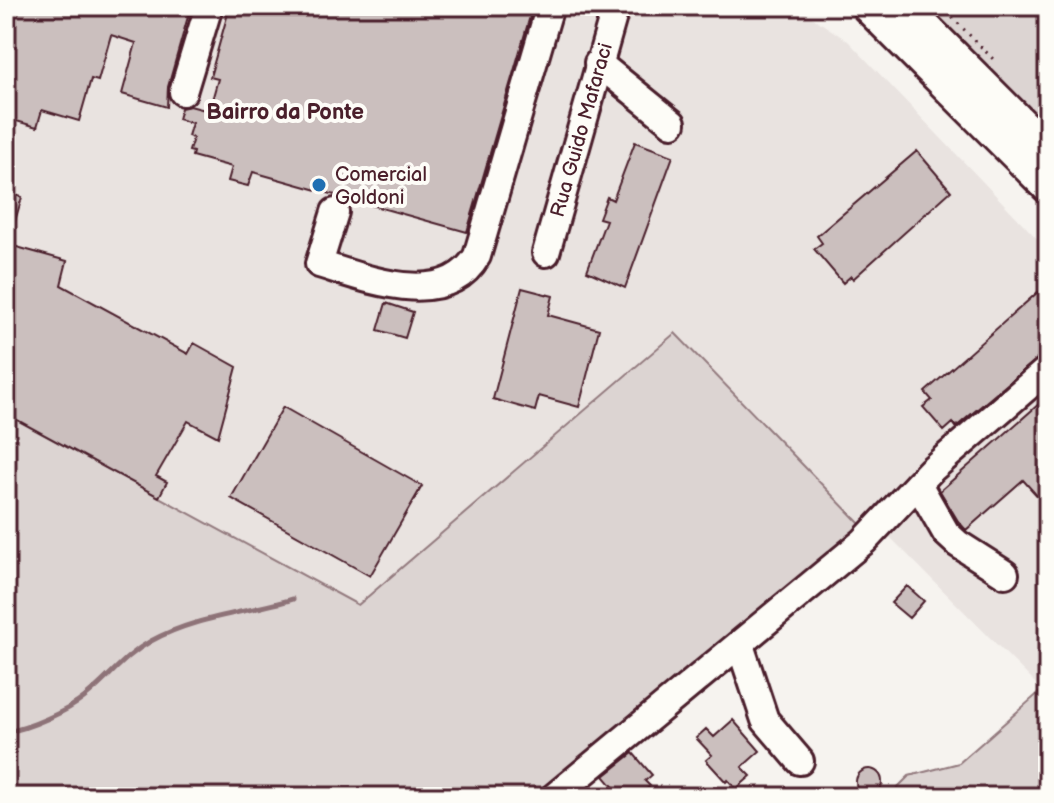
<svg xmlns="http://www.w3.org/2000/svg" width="1054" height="803" font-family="'Balsamiq Sans',sans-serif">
<rect width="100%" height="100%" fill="#f6f3ef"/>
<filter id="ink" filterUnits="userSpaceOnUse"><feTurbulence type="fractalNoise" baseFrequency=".0125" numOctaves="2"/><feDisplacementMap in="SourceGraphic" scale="16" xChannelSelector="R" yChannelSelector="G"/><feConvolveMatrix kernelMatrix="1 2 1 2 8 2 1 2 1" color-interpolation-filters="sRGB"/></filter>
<g filter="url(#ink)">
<path fill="#e9e3e0" d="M 6,6 L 795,6 L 848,41 L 1048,250 L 1048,693 L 1042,690 L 888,535 L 878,543 L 675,333 L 358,605 L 6,414 Z"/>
<path fill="#dcd4d2" stroke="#937a7e" stroke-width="2" d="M 919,6 L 1048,6 L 1048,137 Z
M 675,333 L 861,525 L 543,797 L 6,797 L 6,414 L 358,605 Z
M 1042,690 L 1048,696 L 1048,797 L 894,797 L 894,791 L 909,776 L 959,763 Z"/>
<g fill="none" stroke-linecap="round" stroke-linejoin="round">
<path stroke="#8e7378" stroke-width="5" d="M 6,732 C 28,729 68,711 85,697 C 108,679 124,656 151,641 C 194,617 246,613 293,599"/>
</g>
<path fill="#cbbfbe" stroke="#4a1f2b" stroke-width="2" d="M 11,6 L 191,6 L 168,87 L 167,107 L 122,94 L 136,43 L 111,35 L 98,81 L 91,79 L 79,121 L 42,110 L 37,127 L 6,118 L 6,100 L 12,79 L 6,77 L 6,24 Z
M 230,6 L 533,6 L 467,232 L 253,172 L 248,186 L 228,181 L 232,167 L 192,156 L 193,152 L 189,151 L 193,138 L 188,136 L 192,123 L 178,119 L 181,108 L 190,106 L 209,111 L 218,79 L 210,77 Z
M 635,142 L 673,156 L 625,288 L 587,271 L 606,220 L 599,218 L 607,197 L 613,200 Z
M 917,151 L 951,191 L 853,279 L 851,276 L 843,283 L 814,249 L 822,243 L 817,236 Z
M 6,193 L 22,197 L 10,238 L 6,237 Z
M 6,244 L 67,261 L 61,285 L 188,354 L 194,343 L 237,367 L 218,437 L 188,421 L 156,476 L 167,482 L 159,497 L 6,414 Z
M 522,288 L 553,296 L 548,315 L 599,329 L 579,407 L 539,396 L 535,411 L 493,399 Z
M 1038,292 L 1048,303 L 1048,350 L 956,427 L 953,423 L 944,431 L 923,407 L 932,400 L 925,392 Z
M 386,303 L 413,312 L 405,338 L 378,330 Z
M 1048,396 L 1048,508 L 1023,480 L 966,530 L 958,521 L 940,491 Z
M 283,407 L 422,486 L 370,576 L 231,498 Z
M 907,586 L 924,601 L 909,618 L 891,603 Z
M 733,720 L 760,751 L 742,767 L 751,776 L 736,789 L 728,780 L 726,782 L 706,760 L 712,755 L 696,738 L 706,729 L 714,737 Z
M 633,753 L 652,775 L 645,781 L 650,786 L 637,797 L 622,797 L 604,776 Z
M856 782a13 13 0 1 1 26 0a13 13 0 1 1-26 0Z"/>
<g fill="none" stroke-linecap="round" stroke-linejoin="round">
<g stroke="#4a1f2b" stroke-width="32">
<g id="minor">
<path d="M 598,63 L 672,123"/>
<path d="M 183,92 L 209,6"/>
<path d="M 335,212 L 319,264 C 365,278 445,311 477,256 L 550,6"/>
<path id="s1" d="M 546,253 L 616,6"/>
<path d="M 918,484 L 946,533 L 958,544 L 1005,574"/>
<path d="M 740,645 L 765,720 L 800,761"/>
<path d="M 554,797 L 864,541 L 931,470 L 1048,369"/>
</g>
</g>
<g stroke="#4a1f2b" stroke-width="38">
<path id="major" d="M 868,6 L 1048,186
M 903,6 L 1048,151"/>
</g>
<path stroke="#4a1f2b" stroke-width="3" stroke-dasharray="2 6" stroke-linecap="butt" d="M 941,6 L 995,61
M 1044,683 L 1048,686"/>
<use href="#minor" stroke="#fdfcf7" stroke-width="26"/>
<use href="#major" stroke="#fdfcf7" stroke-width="32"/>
</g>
</g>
<circle fill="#1f6fb2" stroke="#fdfcf7" stroke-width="3" cx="319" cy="185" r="8"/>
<g text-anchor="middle" stroke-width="8" stroke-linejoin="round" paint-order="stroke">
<g font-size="20" fill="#4a1f2b" stroke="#fdfcf7">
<text dy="7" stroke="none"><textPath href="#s1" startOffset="128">Rua Guido Mafaraci</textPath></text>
</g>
<g font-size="20" fill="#4a1f2b" stroke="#fdfcf7" text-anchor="start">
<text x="335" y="181">Comercial<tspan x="335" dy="23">Goldoni</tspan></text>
</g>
<g font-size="22" font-weight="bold" fill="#4a1f2b" stroke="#fdfcf7">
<text x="285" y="119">Bairro da Ponte</text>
</g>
</g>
<rect width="1054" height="803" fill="none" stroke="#fdfcf7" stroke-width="32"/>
<rect x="16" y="16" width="1022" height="771" fill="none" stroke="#4a1f2b" stroke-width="3" filter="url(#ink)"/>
</svg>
